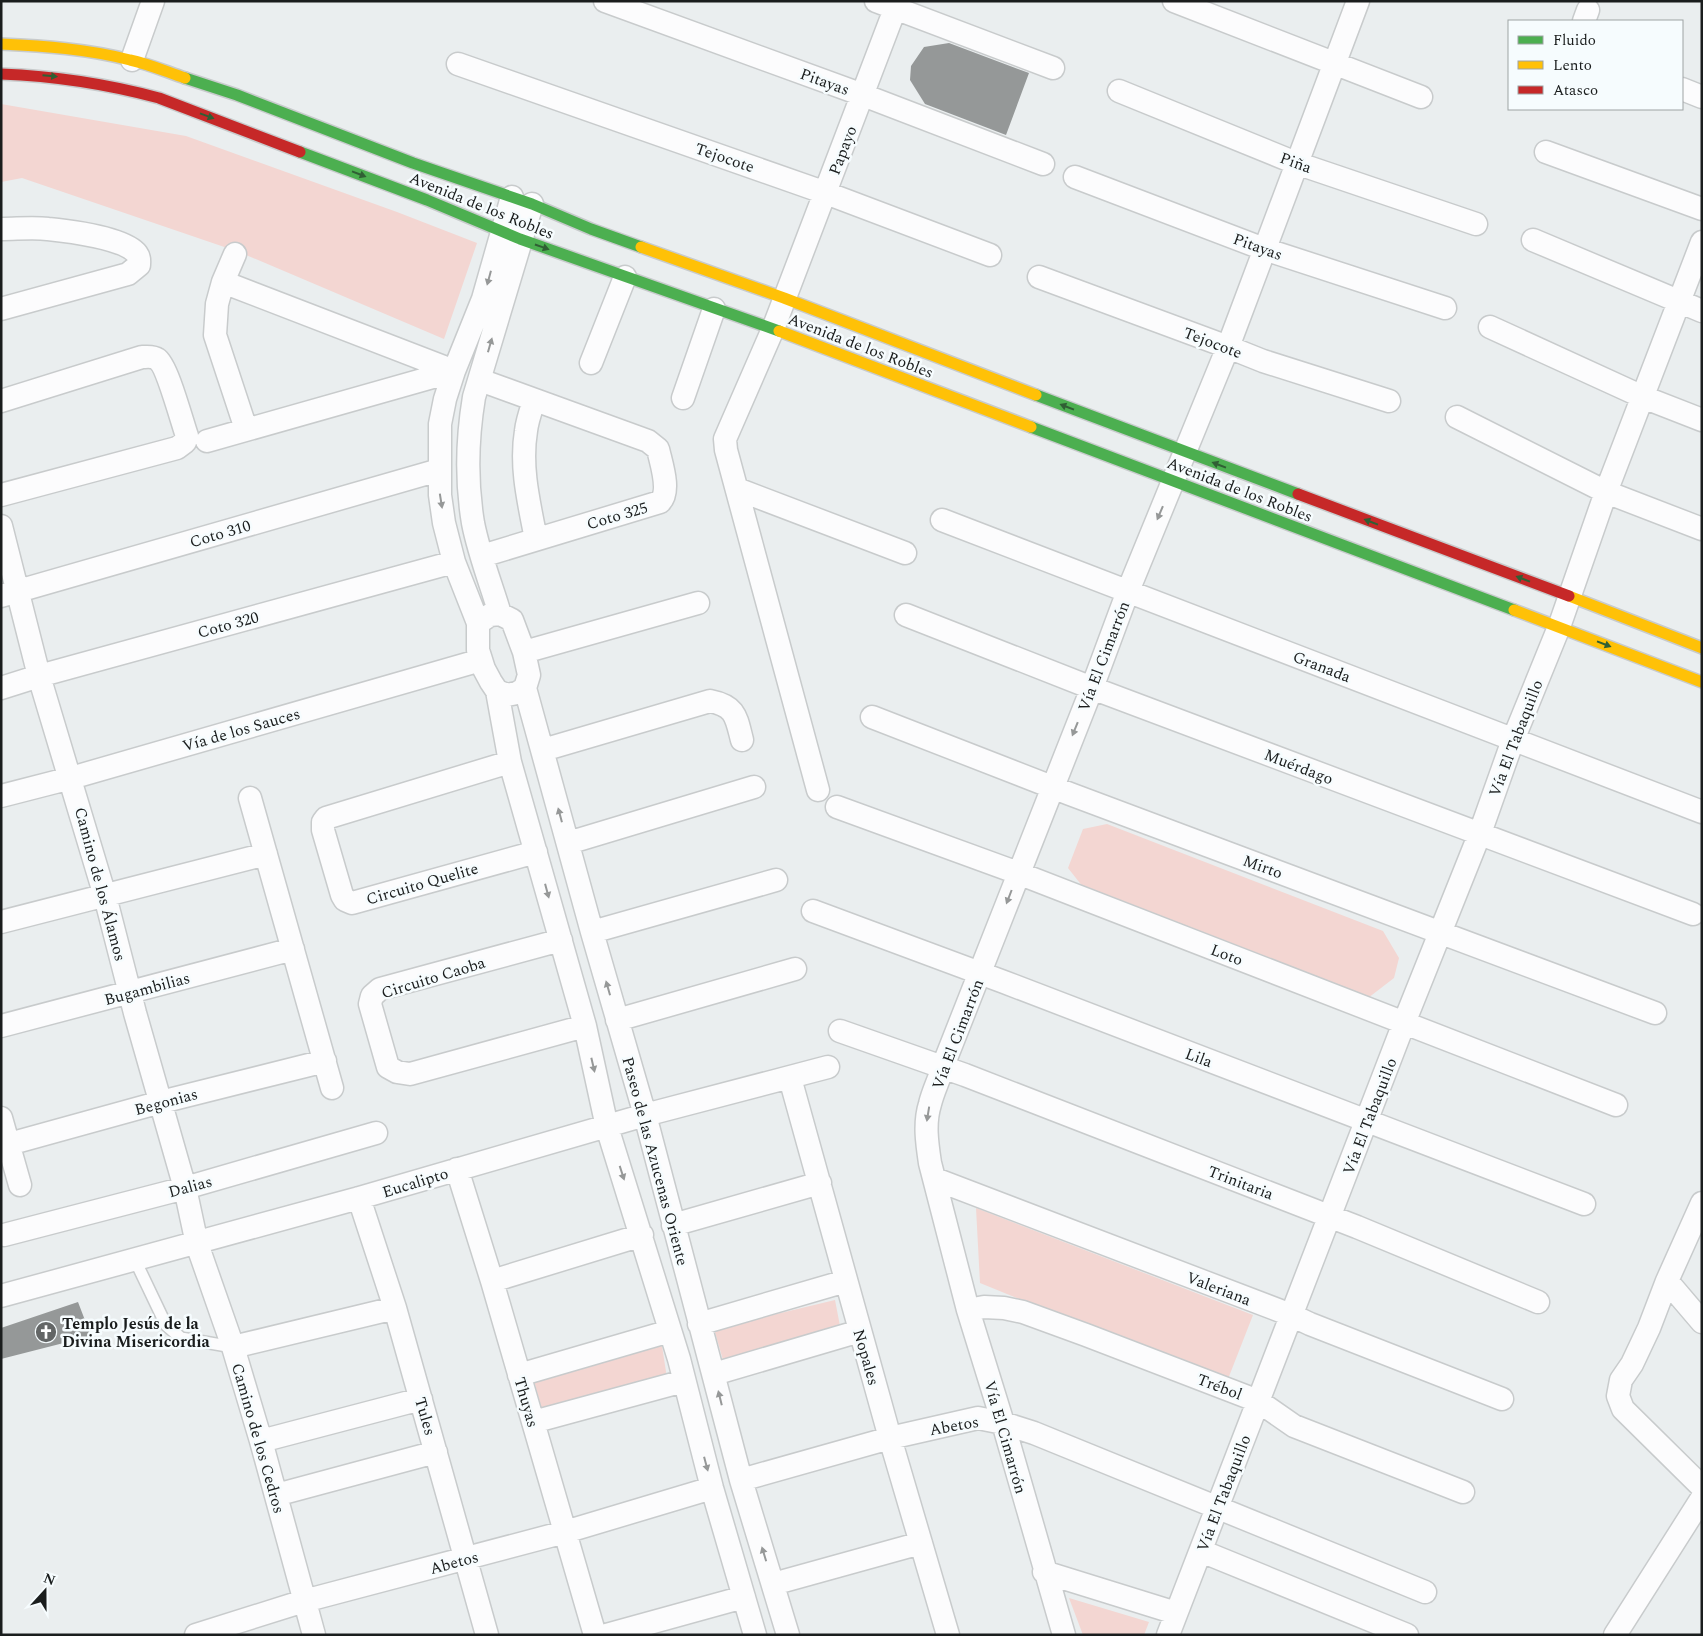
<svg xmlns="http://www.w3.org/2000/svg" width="1703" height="1636" font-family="Spectral,serif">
<rect width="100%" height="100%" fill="#eaeeef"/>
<path fill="#f3d6d2" d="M 1,104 L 186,136 L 397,212 L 477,243 L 444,339 L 239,252 L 22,178 L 1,182 Z
M 1107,824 L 1383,931 L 1399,958 L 1394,978 L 1368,998 L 1087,892 L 1068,868 L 1083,829 Z
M 976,1208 L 1253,1315 L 1228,1379 L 1110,1336 L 980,1283 Z
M 835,1300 L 840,1326 L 723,1360 L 714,1329 Z
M 662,1346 L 667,1378 L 542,1410 L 534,1381 Z
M 1069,1598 L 1149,1622 L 1144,1635 L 1083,1635 Z"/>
<path fill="#959898" d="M 949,43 L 1029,73 L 1006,135 L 925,104 L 910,80 L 911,66 L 924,47 Z
M 78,1302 L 91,1336 L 1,1359 L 1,1328 Z"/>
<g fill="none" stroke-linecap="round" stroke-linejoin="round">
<g stroke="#c8cbcc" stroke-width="14">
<path id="lane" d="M 135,1260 L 166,1325 L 181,1338 L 233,1347"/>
</g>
<g stroke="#c8cbcc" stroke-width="25">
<path id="street" d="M 605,1 L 863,95 L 1043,164
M 876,1 L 1053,68
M 1174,1 L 1421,97
M 1584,21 L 1588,10
M 132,60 L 153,1
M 458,64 L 826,193 L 990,255
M 1682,89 L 1702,97
M 1119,91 L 1296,163 L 1476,224
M 1546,152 L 1702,209
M 1075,177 L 1264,249 L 1445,308
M 1,229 C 17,229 33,227 48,229 C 68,231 125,238 137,254 C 140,258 139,261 139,265 L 128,274 L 1,309
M 1533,240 L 1702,311
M 235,254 L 223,282 L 217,304 L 215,335 L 246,429
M 1039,277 L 1228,347 L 1263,361 L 1389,401
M 223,282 L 454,371
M 1490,327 L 1643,397 L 1702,420
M 591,363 L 625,277
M 480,380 L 648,441 L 658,449 C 661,463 671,491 660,502 L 482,556
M 683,398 L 714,309
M 1,401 L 142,357 C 147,357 153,356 157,359 C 167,365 182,422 187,436 L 185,442 L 177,448 L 1,495
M 534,401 C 531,410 527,421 526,431 C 520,467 529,503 536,539
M 1457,417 L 1606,492 L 1702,529
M 207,441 L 454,371
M 737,489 L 905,553
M 942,520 L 1702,812
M 1,526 L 39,676 L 105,896 L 135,1013 L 185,1188 L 197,1244 L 233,1347 L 261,1441 L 314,1635
M 1,596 L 439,470
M 500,614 C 491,584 479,554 473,523 C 466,481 467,439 474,397 L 532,204
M 500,614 L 512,620 L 524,652 L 529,675 L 525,688 L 517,693 L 507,695 L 497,691 L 491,682 L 484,669 L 478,650 L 478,623 L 490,615 Z
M 906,615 L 1092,688 L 1693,914
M 478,623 L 454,562 L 444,523 L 440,495 L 440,424 L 445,399 L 454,371 L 483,299 L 512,197
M 524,652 L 698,603
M 1,688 L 39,676 L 454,562
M 525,688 L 592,932 L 645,1115 L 741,1480 L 788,1635
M 497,691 L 510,762 L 585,1026 L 607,1127 L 679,1359 L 712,1488 L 755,1635
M 872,717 L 1070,794 L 1655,1013
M 543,750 L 710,701 C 736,706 736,717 742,740
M 510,762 L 326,818 L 323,822 L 323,830 L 342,895 L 345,900 L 352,903 L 536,852
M 818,790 L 726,450 L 725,439 L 773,329 L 898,1
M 1,796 L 71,778 L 481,660
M 250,798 L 332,1088
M 837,807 L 1018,873 L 1616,1105
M 568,843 L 754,787
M 813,911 L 1004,982 L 1584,1204
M 1,922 L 266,854
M 592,932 L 776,880
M 561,940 L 380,989 L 372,996 L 370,1004 L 388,1067 L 397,1072 L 410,1074 L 585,1026
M 617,1020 L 795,969
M 1,1026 L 293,949
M 840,1031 L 965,1075 L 1357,1227 L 1538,1302
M 790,1078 L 890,1438 L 948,1635
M 1,1118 L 20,1185
M 9,1144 L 161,1102 L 325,1061
M 457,1169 L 492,1281 L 595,1635
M 935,1179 L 1291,1315 L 1310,1324 L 1502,1399
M 359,1198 L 395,1308 L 487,1635
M 1702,1203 L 1667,1281 L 1649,1328 L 1632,1364 L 1621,1380 L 1618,1396 L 1623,1409 L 1702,1487
M 673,1225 L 820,1183
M 4,1235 L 185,1188 L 376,1133
M 492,1281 L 642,1235
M 1667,1281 L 1702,1322
M 1,1296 L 359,1198 L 645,1115 L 828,1067
M 968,1310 L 984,1307 L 1004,1308 L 1023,1312 L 1086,1335 L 1258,1401 L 1294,1426 L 1463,1492
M 699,1324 L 846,1281
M 233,1347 L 395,1308
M 714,1374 L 860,1331
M 519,1375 L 670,1331
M 533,1422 L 684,1381
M 261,1441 L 421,1399
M 741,1480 L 890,1438 L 978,1418 L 1003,1423 L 1034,1433 L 1425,1592
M 276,1495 L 436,1452
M 1201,1551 L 1407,1635
M 1044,1572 L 1176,1613
M 773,1584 L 921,1543
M 196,1635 L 304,1601 L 565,1532 L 712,1488
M 606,1635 L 744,1597
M 1064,1635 L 1003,1423 L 968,1310 L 930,1163 C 927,1143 924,1123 930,1104 C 933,1091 940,1078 943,1066 L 1092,688 L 1128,591 L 1228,347 L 1358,1
M 1168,1635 L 1404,1023 L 1480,833 L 1513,740 L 1559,627 L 1606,492 L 1702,242
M 1615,1635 L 1702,1498"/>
</g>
<g stroke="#c8cbcc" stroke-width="14">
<path id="fast" d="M 185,78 L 237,95 L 413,163 L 532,204 L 591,229 L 641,247
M 300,152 L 427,200 L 520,239 L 779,331
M 1036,395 L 1298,494
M 1031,427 L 1514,610"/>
</g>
<g stroke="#c8cbcc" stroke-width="14">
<path id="slow" d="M 1,44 C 44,46 88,49 130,60 C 149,64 167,72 185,78
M 641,247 L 784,298 L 1036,395
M 779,331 L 1031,427
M 1569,596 L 1702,648
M 1514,610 L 1702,682"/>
</g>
<g stroke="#c8cbcc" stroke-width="14">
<path id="jam" d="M 1,74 C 55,76 107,84 159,98 L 300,152
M 1298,494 L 1569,596"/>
</g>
<use href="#lane" stroke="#fcfcfd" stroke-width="11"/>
<use href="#street" stroke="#fcfcfd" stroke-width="22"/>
<use href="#fast" stroke="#4caf50" stroke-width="11"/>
<use href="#slow" stroke="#ffc107" stroke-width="11"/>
<use href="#jam" stroke="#c62828" stroke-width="11"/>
</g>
<defs><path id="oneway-solid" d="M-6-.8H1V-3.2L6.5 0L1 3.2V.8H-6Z" transform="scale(1.25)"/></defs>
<g fill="#305f34">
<use href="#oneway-solid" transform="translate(50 76) rotate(5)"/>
<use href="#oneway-solid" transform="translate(207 116) rotate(20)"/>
<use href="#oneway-solid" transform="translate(359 174) rotate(21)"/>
<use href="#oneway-solid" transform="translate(542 247) rotate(19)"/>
<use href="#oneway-solid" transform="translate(1067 407) rotate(-159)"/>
<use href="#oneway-solid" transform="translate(1219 465) rotate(-159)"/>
<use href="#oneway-solid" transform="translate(1371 522) rotate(-159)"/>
<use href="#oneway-solid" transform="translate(1523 579) rotate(-159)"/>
<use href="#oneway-solid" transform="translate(1604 644) rotate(21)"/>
</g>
<g fill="#969898">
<use href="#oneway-solid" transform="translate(489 278) rotate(105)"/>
<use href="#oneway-solid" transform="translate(490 345) rotate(-74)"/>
<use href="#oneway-solid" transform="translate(441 501) rotate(81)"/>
<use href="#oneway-solid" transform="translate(1160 513) rotate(113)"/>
<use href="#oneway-solid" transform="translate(1075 729) rotate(112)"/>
<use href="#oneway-solid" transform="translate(560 815) rotate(-105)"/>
<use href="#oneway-solid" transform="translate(547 891) rotate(75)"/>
<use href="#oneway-solid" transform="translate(1009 897) rotate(111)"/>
<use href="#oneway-solid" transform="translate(608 988) rotate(-106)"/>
<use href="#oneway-solid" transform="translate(593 1065) rotate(77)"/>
<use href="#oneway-solid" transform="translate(928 1114) rotate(99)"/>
<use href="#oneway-solid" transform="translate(622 1173) rotate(72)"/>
<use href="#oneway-solid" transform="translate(720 1398) rotate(-104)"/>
<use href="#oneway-solid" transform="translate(706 1464) rotate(75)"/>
<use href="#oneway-solid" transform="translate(764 1554) rotate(-107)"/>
</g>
<defs>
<g id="church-disc" transform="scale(1.125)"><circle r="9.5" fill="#636666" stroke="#f6fcfe"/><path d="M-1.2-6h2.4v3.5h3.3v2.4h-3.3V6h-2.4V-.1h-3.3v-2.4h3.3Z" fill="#fff"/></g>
</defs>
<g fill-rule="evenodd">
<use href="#church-disc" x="46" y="1332"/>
</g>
<g text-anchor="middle" stroke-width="5" stroke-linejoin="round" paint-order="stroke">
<g font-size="16" fill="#1a1d1d" stroke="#f6fcfe">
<text transform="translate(825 81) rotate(20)" y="6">Pitayas</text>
<text transform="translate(842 150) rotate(-69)" y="6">Papayo</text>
<text transform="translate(725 157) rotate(19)" y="6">Tejocote</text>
<text transform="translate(1296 162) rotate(20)" y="6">Piña</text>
<text transform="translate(482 205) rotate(22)" y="6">Avenida de los Robles</text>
<text transform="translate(1258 246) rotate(20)" y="6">Pitayas</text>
<text transform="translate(1213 342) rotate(21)" y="6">Tejocote</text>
<text transform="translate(861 345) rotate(21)" y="6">Avenida de los Robles</text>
<text transform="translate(1240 489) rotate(21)" y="6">Avenida de los Robles</text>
<text transform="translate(617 515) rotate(-16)" y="6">Coto 325</text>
<text transform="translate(220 533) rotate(-16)" y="6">Coto 310</text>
<text transform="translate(228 624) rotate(-15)" y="6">Coto 320</text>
<text transform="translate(1103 656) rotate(-69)" y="6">Vía El Cimarrón</text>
<text transform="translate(1322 666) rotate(21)" y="6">Granada</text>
<text transform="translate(241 729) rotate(-16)" y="6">Vía de los Sauces</text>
<text transform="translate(1515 738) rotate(-69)" y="6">Vía El Tabaquillo</text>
<text transform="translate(1299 766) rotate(21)" y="6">Muérdago</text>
<text transform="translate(1263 866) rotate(20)" y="6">Mirto</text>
<text transform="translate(422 883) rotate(-16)" y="6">Circuito Quelite</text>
<text transform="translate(101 884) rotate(75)" y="6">Camino de los Álamos</text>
<text transform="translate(1227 954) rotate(21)" y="6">Loto</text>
<text transform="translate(433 977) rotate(-17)" y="6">Circuito Caoba</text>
<text transform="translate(147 988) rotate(-15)" y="6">Bugambilias</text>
<text transform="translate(957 1034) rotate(-69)" y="6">Vía El Cimarrón</text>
<text transform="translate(1199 1057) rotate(21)" y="6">Lila</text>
<text transform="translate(166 1101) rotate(-15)" y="6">Begonias</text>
<text transform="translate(1369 1116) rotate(-69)" y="6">Vía El Tabaquillo</text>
<text transform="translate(656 1161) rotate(75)" y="6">Paseo de las Azucenas Oriente</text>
<text transform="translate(415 1182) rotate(-17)" y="6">Eucalipto</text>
<text transform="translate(1241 1182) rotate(21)" y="6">Trinitaria</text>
<text transform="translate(190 1186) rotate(-15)" y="6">Dalias</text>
<text transform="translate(1219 1288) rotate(21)" y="6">Valeriana</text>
<text transform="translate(867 1357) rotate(74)" y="6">Nopales</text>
<text transform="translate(1220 1386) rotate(21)" y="6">Trébol</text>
<text transform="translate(527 1402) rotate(74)" y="6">Thuyas</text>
<text transform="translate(426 1416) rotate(74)" y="6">Tules</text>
<text transform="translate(954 1425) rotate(-10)" y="6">Abetos</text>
<text transform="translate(1006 1437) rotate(74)" y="6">Vía El Cimarrón</text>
<text transform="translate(259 1438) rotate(74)" y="6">Camino de los Cedros</text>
<text transform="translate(1223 1493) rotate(-69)" y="6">Vía El Tabaquillo</text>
<text transform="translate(454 1562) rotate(-15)" y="6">Abetos</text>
</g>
<g font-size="16" font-weight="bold" fill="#1a1d1d" stroke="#f6fcfe" text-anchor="start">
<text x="62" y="1329">Templo Jesús de la<tspan x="62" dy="18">Divina Misericordia</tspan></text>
</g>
</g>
<rect width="1703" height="1636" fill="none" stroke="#1a1d1d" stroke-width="5"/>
<rect x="1508" y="20" width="175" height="90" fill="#f6fcfe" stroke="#9ea3a4"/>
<rect x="1518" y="36" width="25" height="8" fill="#4caf50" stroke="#9ea3a4"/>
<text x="1553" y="45" font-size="15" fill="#1a1d1d">Fluido</text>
<rect x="1518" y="61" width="25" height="8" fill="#ffc107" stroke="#9ea3a4"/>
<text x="1553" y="70" font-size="15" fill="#1a1d1d">Lento</text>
<rect x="1518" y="86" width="25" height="8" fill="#c62828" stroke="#9ea3a4"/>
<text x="1553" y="95" font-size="15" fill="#1a1d1d">Atasco</text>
<g transform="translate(45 1591) rotate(21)" stroke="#f6fcfe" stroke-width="4" paint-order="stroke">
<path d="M0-4L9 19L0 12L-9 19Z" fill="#1a1d1d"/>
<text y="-8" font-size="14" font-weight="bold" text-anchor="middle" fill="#1a1d1d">N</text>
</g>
</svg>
